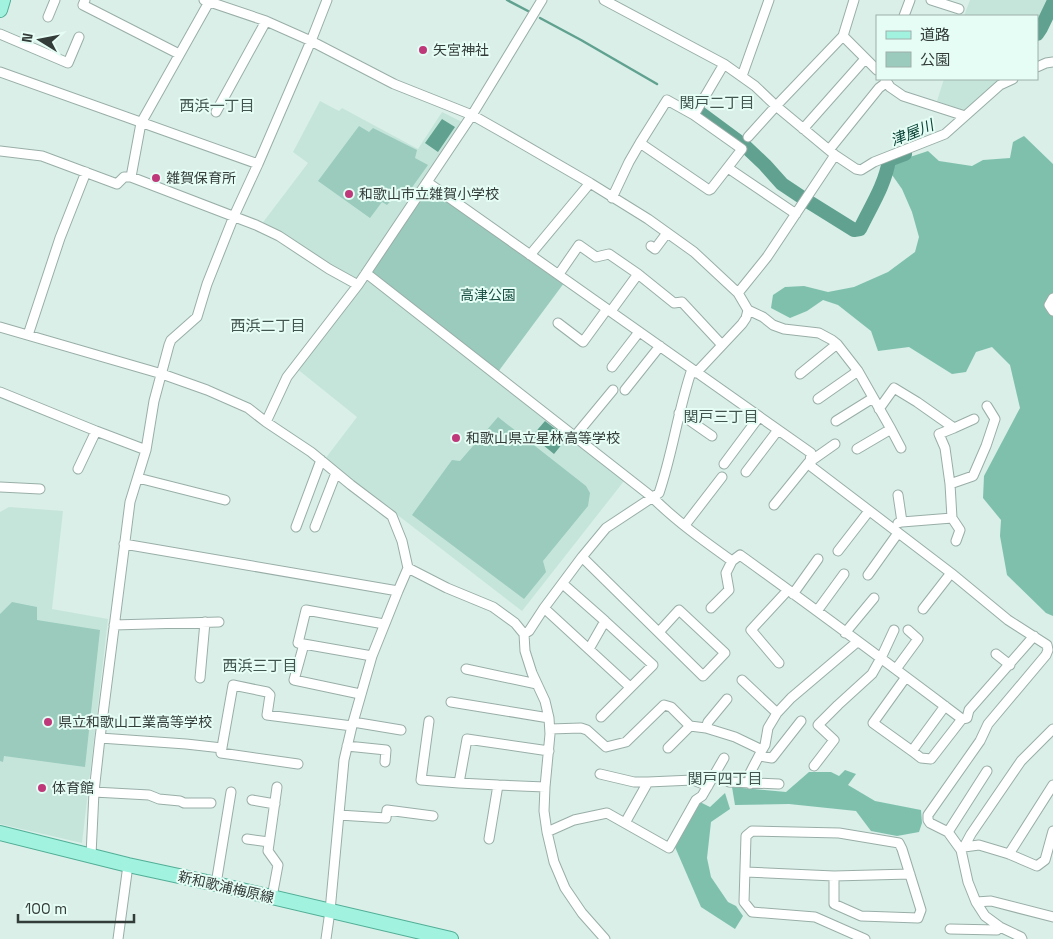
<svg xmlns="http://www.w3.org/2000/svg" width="1053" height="939" font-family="'Space Grotesk','Noto Sans JP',sans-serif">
<rect width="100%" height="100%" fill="#d9efe8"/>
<path fill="#c5e5db" d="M 970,0 L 1050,0 L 1037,30 L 1037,16 L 964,16 Z
M 944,79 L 999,79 L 966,111 L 937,101 Z
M 320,101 L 339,111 L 342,108 L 418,149 L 442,112 L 462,122 L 356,279 L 261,225 L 308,163 L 293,152 Z
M 369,278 L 624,481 L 522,611 L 325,459 L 357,417 L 296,368 L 362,281 Z
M 9,507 L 63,511 L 52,609 L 108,619 L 82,843 L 0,824 L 0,512 Z"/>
<path fill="#9acbbc" d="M 359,126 L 369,132 L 373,128 L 417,150 L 415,158 L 428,165 L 403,200 L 396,195 L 387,205 L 382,202 L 370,218 L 318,181 Z
M 427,190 L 432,190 L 564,283 L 498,372 L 372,273 L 371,270 L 372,268 Z
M 498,417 L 586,486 L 590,493 L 588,506 L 543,561 L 546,572 L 524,599 L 412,515 L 452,460 L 460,461 Z
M 12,602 L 37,607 L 37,620 L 100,630 L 85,767 L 4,756 L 3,762 L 0,761 L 0,614 Z"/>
<path fill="#7fc0ad" d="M 1024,136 L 1053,164 L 1053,616 L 1046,613 L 1007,575 L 1000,536 L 1001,520 L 983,498 L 984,476 L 1020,408 L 1010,365 L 992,347 L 976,352 L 966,372 L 952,374 L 909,347 L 878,351 L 871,331 L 838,305 L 823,300 L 807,311 L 790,318 L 771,308 L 773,295 L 785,287 L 804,286 L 828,292 L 854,287 L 888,272 L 915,252 L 919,237 L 912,212 L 902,189 L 890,172 L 892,163 L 928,151 L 939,161 L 972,166 L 983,160 L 1010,158 L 1013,142 Z
M 845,770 L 856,774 L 848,785 L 875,801 L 921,810 L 922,823 L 919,832 L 897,836 L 871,831 L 856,811 L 789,804 L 735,805 L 732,787 L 786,792 L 809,772 L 831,772 L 839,776 Z
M 725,793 L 730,809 L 711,822 L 707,858 L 711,877 L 728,902 L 736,906 L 743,916 L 735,929 L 701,907 L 675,847 L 700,802 L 710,807 Z"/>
<path fill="#60a18f" d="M 442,119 L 455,127 L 438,152 L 425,143 Z
M 545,421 L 567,438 L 554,454 L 532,436 Z"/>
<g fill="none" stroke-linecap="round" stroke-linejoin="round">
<path stroke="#60a18f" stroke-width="2.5" d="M 507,0 L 528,11
M 540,18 L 581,40 L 657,84"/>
<path stroke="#60a18f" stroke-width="14" d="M 1037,34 L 1041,28 L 1053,3
M 700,113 L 746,147 L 765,165 L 782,184 L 803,198
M 809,202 L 854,230 L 860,229 C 871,206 885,185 889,160 L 905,154"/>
<g stroke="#99aea8" stroke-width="11">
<path id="street" d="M 85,0 L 83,5 L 179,54
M 204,0 L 266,21 L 311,41 L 394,84 L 472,115 L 502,132 L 590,183 L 648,219 L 694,252 L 738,293 L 748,310 L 746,318 L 742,324 L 696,373
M 604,0 L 724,64 L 755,86 L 776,106 L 835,155 L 856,169 L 861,170 L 874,162 L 945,134 L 1000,85 L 1013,79
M 854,0 L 843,36 L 877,70
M 931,0 L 959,9
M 904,16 L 910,0
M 48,17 L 55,0
M 0,34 L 68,63 L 79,37
M 1037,67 L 1046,63 L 1053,62
M 0,72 L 258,164
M 742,76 L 769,0
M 885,79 L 890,87 L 903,96 L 965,116
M 667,100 L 694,115 L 742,149 L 711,189 L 709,190 L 640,143 Z
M 216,112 L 266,21
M 694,115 L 724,64
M 803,129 L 865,59
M 748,137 L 776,106 L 843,36
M 829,150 L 879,88 L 887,82
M 0,151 L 42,156 L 117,184 L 124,177 L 131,177 L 256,225 L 279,236 L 329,269 L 358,285
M 728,168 L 796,214
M 131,177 L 141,123 L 209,2
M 427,182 L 811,453 L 810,462 L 812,467 L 951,573 L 1008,620 L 1047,645 L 1048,650 L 1046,655 L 988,724 L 980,741 L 928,815 L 928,820 L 930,823 L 948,832 L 961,850 L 968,882 L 976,902 L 985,916 L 1000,927 L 1021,937 L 1022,939
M 612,198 L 629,162 L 640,143
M 651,246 L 655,249 L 667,233
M 530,255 L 590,183
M 366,273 L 652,497 C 676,521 704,541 732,561 L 740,555 C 815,609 889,664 962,719
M 559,274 L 579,245 L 596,257 L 609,254 L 638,274 L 674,303 L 682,302 L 722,345
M 738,293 L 767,257 L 835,155
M 1053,298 L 1049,305 L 1053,311
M 748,310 L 763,317 L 773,325 L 784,329 L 819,333 L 832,340 L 837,344 L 858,371 L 891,429
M 611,311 L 638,274
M 558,323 L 583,342 L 607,309
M 0,327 L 162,374 L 207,390 L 248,408 L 266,422 L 311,452 L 351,485 L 392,516 L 402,541 L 408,568 L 398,591 L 372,656 L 352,726 L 344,760 L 330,911 L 326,939
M 28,335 L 60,238 L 86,172
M 612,367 L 639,332
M 800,374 L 837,344
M 625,390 L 660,346
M 0,392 L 96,431 L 146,450
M 818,399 L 858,371
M 879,409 L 894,388 L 917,402 L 954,428 L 974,419
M 679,413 L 712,436
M 836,421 L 873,398
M 266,422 L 287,377 L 358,285 L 472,115 L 542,0
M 575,436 L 613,390
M 857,449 L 891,429 L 901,448
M 724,464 L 759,417
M 78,469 L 96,431
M 746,472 L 778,430
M 138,478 L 225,500
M 950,484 L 945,448 L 939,434 L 954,428
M 0,487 L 40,489
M 774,505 L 808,463 L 835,444
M 952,518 L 960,530 L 956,541
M 902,522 L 952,518 L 950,484 L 973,476 L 986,446 L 995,419 L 987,406
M 898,523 L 902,522 L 898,495
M 685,525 L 722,477
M 296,527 L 321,460
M 315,527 L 336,473
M 124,544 L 398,591
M 838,551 L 869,511
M 582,557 L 703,676 L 725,653 L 679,610 L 659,632
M 408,568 L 447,588 L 493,607 L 515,623 L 524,634 L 525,651 L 532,673 L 545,701 L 549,718 L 550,734 L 545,787 L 544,811 L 547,832 L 554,862 L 565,888 L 582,913 L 605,939
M 868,575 L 898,533
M 563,584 L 605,621 L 589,649
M 793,594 L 818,559
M 544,608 L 630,687
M 711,608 L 729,590 L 726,573 L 732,561
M 923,609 L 951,573
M 817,611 L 844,574
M 114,625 L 219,622
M 845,633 L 874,598
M 524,634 L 529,631 L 544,608 L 582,557 L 606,528 L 659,493 C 673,452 678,410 692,369
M 304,644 L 294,680 L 360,694
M 996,654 L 1010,665
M 372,656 L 298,643 L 306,610 L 384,624
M 779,663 L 751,630 L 788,590
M 466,669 L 537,684
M 896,669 L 918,639 L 908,630
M 906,677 L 873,723 L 912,751 L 945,706
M 200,678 L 205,622
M 742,680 L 777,713 L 768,728 L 765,745 L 762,750
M 451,702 L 549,718
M 777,713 L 791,698 L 857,642
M 601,717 L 653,665 L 605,621
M 429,721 L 421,780 L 459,783
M 353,722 L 401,730
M 706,728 L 708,722 L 727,699
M 550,729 L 581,728 L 587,730 L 606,747 L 626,742 L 664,705 L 671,707 L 690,726 L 706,728 L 735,737 L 762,750 L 750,773 L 750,784
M 100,738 L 186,744 L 222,748
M 347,746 L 386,750 L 385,762
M 668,748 L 690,726
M 912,751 L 921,758 L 931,759 L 962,719 L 967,718 L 969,710 L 1034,636
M 759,756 L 772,758 L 801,721
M 298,764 L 221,753 L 233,685 L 267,692 L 270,695 L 267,715 L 352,726
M 814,766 L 834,740 L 818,725 L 838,705 L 872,674 L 881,658 L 894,630
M 600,774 L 634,782 L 648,782 L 693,780 L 708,786
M 729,782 L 779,784
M 498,785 L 459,783 L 467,739 L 549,751
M 94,792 L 149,795 L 159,799 L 180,801 L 184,803 L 211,803
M 252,800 L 275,804
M 339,815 L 386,818 L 387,810 L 433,816
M 625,823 L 648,782
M 547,832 L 574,820 L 607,813 L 669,848 L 696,800 L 702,796 L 724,758
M 948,832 L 987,771
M 247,839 L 269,842
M 489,839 L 498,785 L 545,787
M 964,847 L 979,845 L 1009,854 L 1037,866 L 1045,860 L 1053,831
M 961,850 L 964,847 L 971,834 L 1021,761 L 1053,729
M 1009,854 L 1053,785
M 91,855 L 94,792 L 100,738 L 130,502 L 146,450 L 154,401 L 169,345 L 171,340 L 197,317 L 207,284 L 234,216 L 258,164 L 311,41 L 327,0
M 745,872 L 834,876 L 910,874
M 834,876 L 834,904 L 861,916 L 918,918 L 921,910 L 902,849 L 899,843 L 839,833 L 752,831 L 746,836 L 744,902 L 752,912 L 815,917 L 865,939
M 216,884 L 231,792
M 272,897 L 278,865 L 268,851 L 277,787
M 976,902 L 991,901 L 1053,917
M 950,929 L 997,930 L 1000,927
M 118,939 L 128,865"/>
</g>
<g stroke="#52ae97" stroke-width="16">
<path id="primary" d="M 0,10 L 3,0
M 0,833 L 128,865 L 216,884 L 451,939"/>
</g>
<use href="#street" stroke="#fff" stroke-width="9"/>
<use href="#primary" stroke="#a1f3df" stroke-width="14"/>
</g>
<g fill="#be387a" stroke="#e6fdf5" stroke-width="2">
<circle cx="423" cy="50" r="5"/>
<circle cx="156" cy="178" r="5"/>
<circle cx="349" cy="194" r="5"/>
<circle cx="456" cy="438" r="5"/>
<circle cx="48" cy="722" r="5"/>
<circle cx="42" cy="788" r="5"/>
</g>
<g text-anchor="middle" stroke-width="4" stroke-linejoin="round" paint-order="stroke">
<g font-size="14" fill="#333c39" stroke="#e6fdf5" text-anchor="start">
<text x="433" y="55">矢宮神社</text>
<text x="166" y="183">雑賀保育所</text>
<text x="359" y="199">和歌山市立雑賀小学校</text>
<text x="466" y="443">和歌山県立星林高等学校</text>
<text x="58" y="727">県立和歌山工業高等学校</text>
<text x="52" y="793">体育館</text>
</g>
<g font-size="14" fill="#1a5144" stroke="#e6fdf5">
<text x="488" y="300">高津公園</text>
</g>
<g font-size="14" fill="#333c39" stroke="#e6fdf5">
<text transform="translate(226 887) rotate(13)" y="5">新和歌浦梅原線</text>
</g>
<g font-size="15" fill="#42554f" stroke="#e6fdf5">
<text x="717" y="108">関戸二丁目</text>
<text x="217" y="111">西浜一丁目</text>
<text x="268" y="331">西浜二丁目</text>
<text x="721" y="422">関戸三丁目</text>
<text x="260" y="671">西浜三丁目</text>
<text x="725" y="784">関戸四丁目</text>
</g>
<g font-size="15" font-style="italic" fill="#094437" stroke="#e6fdf5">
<text transform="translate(912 133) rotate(-22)" y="5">津屋川</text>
</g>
</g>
<rect x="876" y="15" width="162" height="65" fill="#e6fdf5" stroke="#9eb0aa"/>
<rect x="886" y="31" width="25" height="8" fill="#a1f3df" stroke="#9eb0aa"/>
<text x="920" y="40" font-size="15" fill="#333c39">道路</text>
<rect x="886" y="52" width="25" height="15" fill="#9acbbc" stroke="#9eb0aa"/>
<text x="920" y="65" font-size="15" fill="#333c39">公園</text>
<g transform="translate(40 40) rotate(280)" stroke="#e6fdf5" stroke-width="4" paint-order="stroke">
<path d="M0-4L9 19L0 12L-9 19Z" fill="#333c39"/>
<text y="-8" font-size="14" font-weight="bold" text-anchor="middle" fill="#333c39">N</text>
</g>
<path d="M18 914v8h116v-8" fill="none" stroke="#333c39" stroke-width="2.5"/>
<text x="25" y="914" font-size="15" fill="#333c39" stroke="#e6fdf5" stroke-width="4" paint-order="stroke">100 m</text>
</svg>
